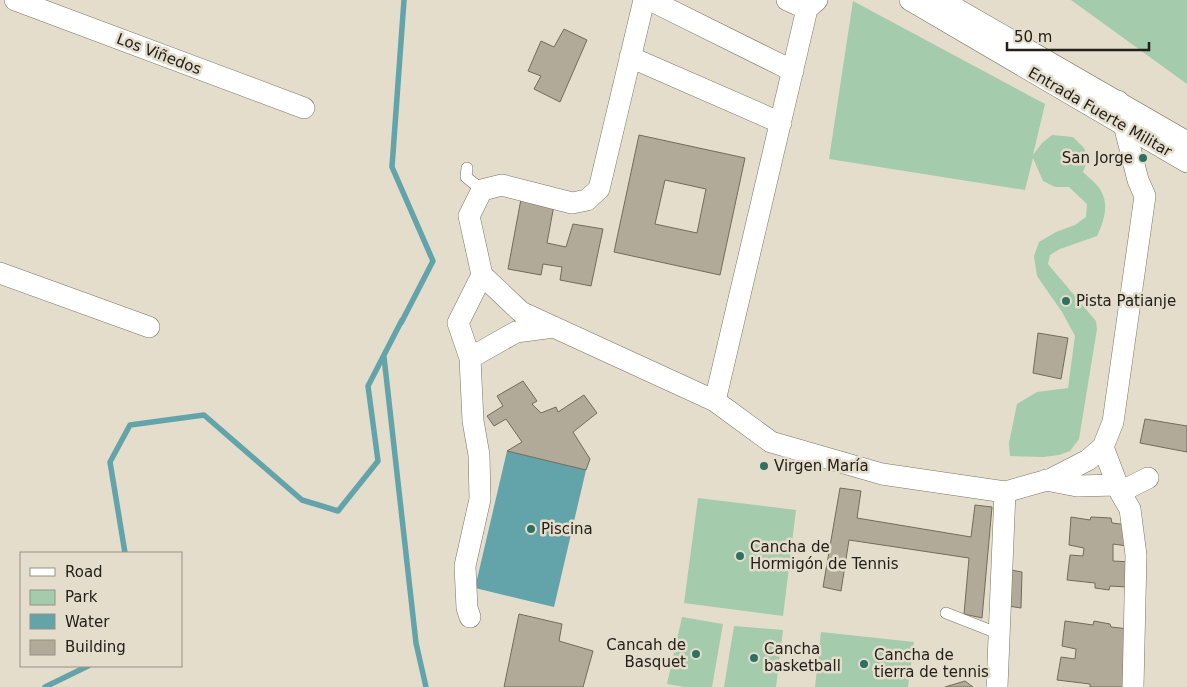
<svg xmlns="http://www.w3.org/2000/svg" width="1187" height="687" font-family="'DejaVu Sans',sans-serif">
<rect width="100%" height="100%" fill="#e5ddcc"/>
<path fill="#a4cbab" d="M 1071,0 L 1187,0 L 1187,84 Z
M 853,1 L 1045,104 L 1033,155 L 1042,143 L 1052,135 L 1073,137 L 1084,148 L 1088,159 L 1083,172 C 1089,178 1099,185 1102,193 C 1109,207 1103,223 1097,236 L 1060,249 L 1050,255 L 1048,264 L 1096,321 L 1097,329 L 1079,439 L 1070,451 L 1059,455 L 1043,457 L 1010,456 L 1009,443 L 1017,404 L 1037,392 L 1068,388 L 1075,336 L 1062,312 L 1037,276 L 1034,256 L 1039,242 L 1056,232 L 1075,225 L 1086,217 L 1087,204 L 1069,187 L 1055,187 L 1043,181 L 1033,158 L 1025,190 L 829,159 Z
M 698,498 L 796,510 L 783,616 L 684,603 Z
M 682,617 L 723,624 L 712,687 L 685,687 L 667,684 Z
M 734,626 L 783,630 L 776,687 L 724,687 Z
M 821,632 L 914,642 L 908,687 L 815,687 Z"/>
<path fill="#62a4a9" d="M 507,451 L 586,470 L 554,607 L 475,588 Z"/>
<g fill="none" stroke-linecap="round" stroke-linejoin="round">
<path stroke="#62a4a9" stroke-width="5.5" d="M 401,323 L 433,261 L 392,167 L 404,0
M 384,357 L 416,643 L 426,687
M 125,553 L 110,462 L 130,425 L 204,415 L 302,500 L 338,511 L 378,461 L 368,386 L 402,320
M 45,687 L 88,666"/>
</g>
<path fill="#b2aa99" stroke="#726b5b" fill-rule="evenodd" d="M 564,29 L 587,40 L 560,102 L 534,89 L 541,76 L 528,71 L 541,41 L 554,47 Z
M 639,135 L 745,158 L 720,275 L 614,252 ZM 665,180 L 706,189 L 697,233 L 655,224 Z
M 521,199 L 554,205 L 547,243 L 566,247 L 573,224 L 603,229 L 591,286 L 560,280 L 562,267 L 543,264 L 541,275 L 508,269 Z
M 1038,333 L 1068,338 L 1061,379 L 1033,373 Z
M 523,381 L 537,401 L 532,404 L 541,413 L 556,407 L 558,412 L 584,395 L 597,413 L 573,432 L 590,459 L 586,470 L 507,451 L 522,442 L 506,419 L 494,426 L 487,416 L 503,406 L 497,396 Z
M 1145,419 L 1187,426 L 1187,452 L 1140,443 Z
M 840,488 L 861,491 L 857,518 L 971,537 L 975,505 L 992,507 L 982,618 L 964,614 L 969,558 L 849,540 L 841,591 L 823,587 Z
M 1071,517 L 1090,520 L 1091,517 L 1111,518 L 1112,523 L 1128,525 L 1127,546 L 1113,544 L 1113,561 L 1131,562 L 1128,587 L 1110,586 L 1109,590 L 1095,588 L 1095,583 L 1067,580 L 1070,555 L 1083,556 L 1084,548 L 1069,545 Z
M 1011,570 L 1022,572 L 1021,608 L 1008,606 Z
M 519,614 L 562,624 L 559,641 L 593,651 L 583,687 L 504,687 Z
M 1065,621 L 1093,625 L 1094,621 L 1110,624 L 1111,627 L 1129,629 L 1126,687 L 1090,687 L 1090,684 L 1057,680 L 1061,657 L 1075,659 L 1076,649 L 1062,646 Z
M 965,681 L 973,687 L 945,687 Z"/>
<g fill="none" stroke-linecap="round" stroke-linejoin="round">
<g stroke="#7b7464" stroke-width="12">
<path id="lane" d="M 467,168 L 466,177 L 482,190
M 946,613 L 992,631 L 1001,630"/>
</g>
<g stroke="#7b7464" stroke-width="22">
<path id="street" d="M 15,0 L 304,108
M 644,0 L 599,189 L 587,200 L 572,203 L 502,185 L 482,190 L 469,216 L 482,275 L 521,312 L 715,401
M 650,0 L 793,71
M 787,0 L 807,9
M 817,0 L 807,9 L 715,401 L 771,442 L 882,474 L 1005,492 L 1051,479 L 1088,460 L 1103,447 L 1113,422 L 1145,196 L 1138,180 L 1118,101
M 910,0 L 1187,162
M 941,0 L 1187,142
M 630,57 L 781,123
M 0,273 L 149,327
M 482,275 L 458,323 L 470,358 L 516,332 L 554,327
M 1103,447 L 1120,492 L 1130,509 L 1136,555 L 1133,687
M 1046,480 L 1077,486 L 1117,485
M 1120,492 L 1148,478
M 470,617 L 467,608 L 465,566 L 480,499 L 479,455 L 473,421 L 470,358
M 997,687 L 1005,492"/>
</g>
<use href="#lane" stroke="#fff" stroke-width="11"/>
<use href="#street" stroke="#fff" stroke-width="21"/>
</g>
<g fill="#2e7163" stroke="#e5ddcc" stroke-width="2">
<circle cx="1143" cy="158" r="5"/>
<circle cx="1066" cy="301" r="5"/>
<circle cx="764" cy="466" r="5"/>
<circle cx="531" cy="529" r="5"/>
<circle cx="740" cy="556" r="5"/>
<circle cx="696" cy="654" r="5"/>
<circle cx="754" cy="658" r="5"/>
<circle cx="864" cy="664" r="5"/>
</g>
<g text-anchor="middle" stroke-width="5" stroke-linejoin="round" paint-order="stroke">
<g font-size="15" fill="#23201a" stroke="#e5ddcc">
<text transform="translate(159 54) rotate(21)" y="5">Los Viñedos</text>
<text transform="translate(1100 112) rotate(30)" y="5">Entrada Fuerte Militar</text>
</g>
<g font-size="15" fill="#23201a" stroke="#e5ddcc" text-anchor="start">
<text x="1133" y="163" text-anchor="end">San Jorge</text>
<text x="1076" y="306">Pista Patianje</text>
<text x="774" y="471">Virgen María</text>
<text x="541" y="534">Piscina</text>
<text x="750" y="552">Cancha de<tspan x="750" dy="17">Hormigón de Tennis</tspan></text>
<text x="686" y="650" text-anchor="end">Cancah de<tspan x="686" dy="17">Basquet</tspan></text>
<text x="764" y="654">Cancha<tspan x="764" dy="17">basketball</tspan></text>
<text x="874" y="660">Cancha de<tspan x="874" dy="17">tierra de tennis</tspan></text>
</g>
</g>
<rect x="20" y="552" width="162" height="115" fill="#e5ddcc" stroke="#979185"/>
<rect x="30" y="568" width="25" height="8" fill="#ffffff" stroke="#979185"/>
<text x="65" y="577" font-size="15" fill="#23201a">Road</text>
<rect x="30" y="590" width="25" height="15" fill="#a4cbab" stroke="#979185"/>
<text x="65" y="602" font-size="15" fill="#23201a">Park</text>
<rect x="30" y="614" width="25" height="15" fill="#62a4a9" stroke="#979185"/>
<text x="65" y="627" font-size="15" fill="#23201a">Water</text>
<rect x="30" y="640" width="25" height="15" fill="#b2aa99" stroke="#979185"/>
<text x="65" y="652" font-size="15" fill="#23201a">Building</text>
<path d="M1007 42v8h142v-8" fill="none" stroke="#23201a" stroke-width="2.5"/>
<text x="1014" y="42" font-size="15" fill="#23201a" stroke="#e5ddcc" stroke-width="4" paint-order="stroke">50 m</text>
</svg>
